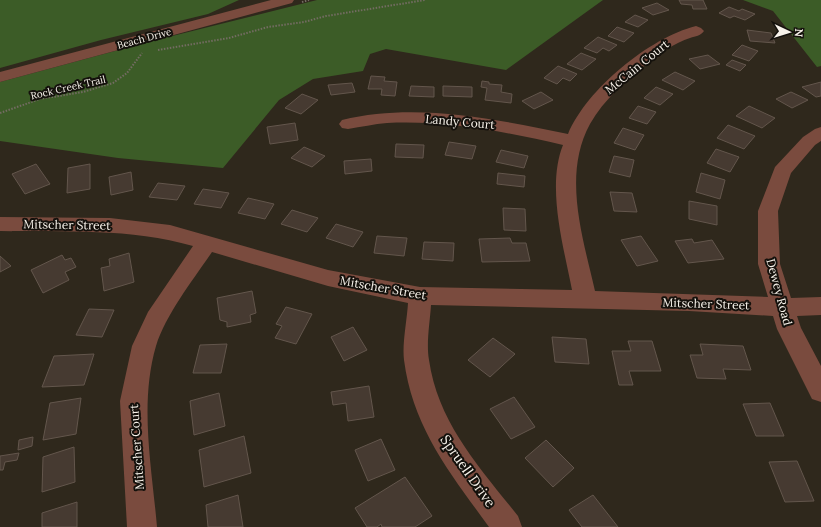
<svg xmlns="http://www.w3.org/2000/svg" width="821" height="527" font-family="Lora,serif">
<rect width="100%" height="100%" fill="#2f281c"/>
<path fill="#3c5c27" d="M 0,0 L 239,0 L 208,14 L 101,40 L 0,68 Z
M 317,0 L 603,0 L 506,70 L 386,49 L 370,54 L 363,71 L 313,79 L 279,100 L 223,168 L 118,158 L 0,141 L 0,82 L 152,41 Z
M 743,0 L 821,0 L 821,66 L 817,67 L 773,11 Z"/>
<path fill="#463a31" stroke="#63564c" d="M 679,0 L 703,0 L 707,9 L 693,9 L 692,5 L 681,4 Z
M 657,3 L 669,10 L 653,15 L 642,8 Z
M 729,7 L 739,11 L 742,9 L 755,14 L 745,20 L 734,16 L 730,18 L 719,13 Z
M 635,15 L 648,20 L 638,27 L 625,22 Z
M 617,27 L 634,33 L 624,42 L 608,36 Z
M 747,30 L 771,33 L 775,43 L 750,41 Z
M 598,37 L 617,45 L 609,51 L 603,48 L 597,53 L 584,48 Z
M 742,45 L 758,51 L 749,61 L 732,55 Z
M 581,53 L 596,59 L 582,70 L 567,64 Z
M 708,55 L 720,64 L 700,69 L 689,59 Z
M 732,60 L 746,65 L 740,71 L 726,65 Z
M 558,66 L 577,74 L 570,81 L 563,78 L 557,84 L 544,78 Z
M 675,72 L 695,81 L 683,90 L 662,80 Z
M 371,76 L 385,77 L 384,81 L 397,82 L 395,96 L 381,95 L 382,89 L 368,89 Z
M 482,81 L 489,82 L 489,84 L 502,85 L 501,92 L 512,94 L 511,103 L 485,100 L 487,88 L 481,87 Z
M 821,82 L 821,96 L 816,97 L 802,87 Z
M 352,83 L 355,92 L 331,95 L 328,85 Z
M 411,86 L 434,87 L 434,97 L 409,96 Z
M 443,86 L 472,87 L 472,97 L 443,96 Z
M 656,87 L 673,94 L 660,105 L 644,98 Z
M 541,92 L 553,100 L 534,109 L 522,101 Z
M 791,92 L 808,100 L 792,108 L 776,99 Z
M 302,94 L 318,100 L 301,114 L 285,108 Z
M 638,106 L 656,112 L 647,124 L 629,118 Z
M 749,106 L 775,118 L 762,128 L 736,116 Z
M 295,123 L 298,140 L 270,144 L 267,127 Z
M 728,125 L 755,136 L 744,149 L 717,138 Z
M 623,128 L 644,135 L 635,150 L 614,143 Z
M 449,142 L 476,146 L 472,159 L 445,155 Z
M 396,144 L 424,145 L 423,158 L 395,157 Z
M 304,147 L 325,156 L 312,167 L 291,158 Z
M 716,149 L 739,157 L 730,172 L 707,163 Z
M 501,150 L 528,156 L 524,168 L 496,162 Z
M 614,156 L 634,160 L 630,177 L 609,172 Z
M 371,159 L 372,171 L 345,174 L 344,161 Z
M 36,164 L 50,184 L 25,194 L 12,174 Z
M 90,164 L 90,189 L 67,193 L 68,168 Z
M 131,172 L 133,190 L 111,195 L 109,177 Z
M 498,173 L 525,176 L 524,187 L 497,184 Z
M 701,173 L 725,180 L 720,199 L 696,192 Z
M 158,183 L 185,186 L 177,200 L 149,197 Z
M 203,189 L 229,193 L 221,208 L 194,204 Z
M 610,192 L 632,193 L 637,212 L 614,211 Z
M 248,198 L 274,204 L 265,219 L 238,213 Z
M 689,201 L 717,206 L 717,225 L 689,219 Z
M 503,208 L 525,209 L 526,231 L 504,230 Z
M 292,210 L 318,218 L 307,232 L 281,224 Z
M 336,224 L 363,232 L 353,247 L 326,238 Z
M 377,236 L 407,238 L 404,256 L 374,253 Z
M 641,236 L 658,261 L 637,266 L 621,240 Z
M 510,238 L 512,243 L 526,243 L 530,261 L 482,262 L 479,239 Z
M 692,239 L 694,243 L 712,240 L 724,259 L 688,263 L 675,241 Z
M 424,242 L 454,243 L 453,261 L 422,259 Z
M 129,253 L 134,282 L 104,291 L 101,268 L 110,266 L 109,259 Z
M 62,255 L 65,260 L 71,258 L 76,267 L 65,272 L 69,280 L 43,293 L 31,270 Z
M 0,256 L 11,266 L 0,272 Z
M 252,291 L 256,313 L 250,315 L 251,322 L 227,327 L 227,322 L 220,320 L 217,298 Z
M 286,307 L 312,314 L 296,344 L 275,338 L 282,326 L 276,324 Z
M 89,309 L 114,310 L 102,337 L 76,335 Z
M 353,327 L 367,350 L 344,361 L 331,337 Z
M 552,337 L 586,339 L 589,364 L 555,362 Z
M 493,338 L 515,354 L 490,377 L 468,360 Z
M 628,341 L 652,341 L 661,371 L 629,371 L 633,385 L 619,385 L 612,351 L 631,351 Z
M 227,344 L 221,373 L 193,373 L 200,345 Z
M 700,344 L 743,346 L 751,370 L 723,369 L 726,379 L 697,378 L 690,355 L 703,355 Z
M 94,354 L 84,385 L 42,387 L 54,356 Z
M 369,386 L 374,417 L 348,421 L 346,403 L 333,405 L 331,392 Z
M 219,393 L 225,426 L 194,435 L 190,401 Z
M 514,397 L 535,427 L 511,439 L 490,409 Z
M 81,398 L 76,434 L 43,440 L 50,403 Z
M 770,403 L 784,436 L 756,436 L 743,404 Z
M 244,436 L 251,473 L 204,487 L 199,450 Z
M 33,437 L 32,446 L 18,450 L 19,440 Z
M 381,439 L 395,470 L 368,481 L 355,450 Z
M 546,440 L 574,468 L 553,487 L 525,458 Z
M 74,447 L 75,482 L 42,492 L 43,457 Z
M 19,453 L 17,460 L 5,462 L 3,470 L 0,470 L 0,456 Z
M 797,461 L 814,501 L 785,502 L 769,462 Z
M 405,477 L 432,516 L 415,527 L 382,527 L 381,524 L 377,527 L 367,527 L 355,508 Z
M 238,495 L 243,527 L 208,527 L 206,505 Z
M 593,495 L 618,527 L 582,527 L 569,510 Z
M 77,502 L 77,527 L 42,527 L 42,513 Z"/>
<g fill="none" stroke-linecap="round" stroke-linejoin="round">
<path stroke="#736c62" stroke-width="2" stroke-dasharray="1.5 1.5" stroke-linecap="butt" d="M 302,2 L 309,0
M 158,50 L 229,38 L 268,27 L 304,22 L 326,16 L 425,0
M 0,113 L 40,99 L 83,92 L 113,83 L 127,73 L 142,53"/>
<path fill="#7a4b3e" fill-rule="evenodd" d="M 696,26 L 701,28 L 704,31 C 700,36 696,36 690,38 C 675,43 661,52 649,62 C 627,80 604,99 590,124 C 562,175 583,238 595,291 L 768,297 L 758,264 L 758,211 L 775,167 L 803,137 L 815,129 L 821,127 L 821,141 L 815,145 L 791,173 L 778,211 L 780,264 L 791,298 L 821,297 L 821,315 L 797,316 L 801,328 L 821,366 L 821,402 L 812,399 L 777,329 L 773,316 L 689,311 L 431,305 C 430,322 426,343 429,360 C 438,423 480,468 518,516 L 522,527 L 489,527 C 450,473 413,428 404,360 C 402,344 407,320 408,303 L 328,286 L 212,252 C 193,280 166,314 156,346 C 139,404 152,468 157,527 L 127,527 L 120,401 L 132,346 L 148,312 L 193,246 C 131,228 64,232 0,231 L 0,217 L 110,218 L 170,225 L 328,270 L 420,287 L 572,290 C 564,248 546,187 563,145 C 506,132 447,120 387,123 C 374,124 361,127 348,129 L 342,128 L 339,124 L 342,120 C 416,102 495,119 568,134 C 587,89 649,38 696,26 Z"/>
<path fill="#7a4b3e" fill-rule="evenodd" d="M 271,0 L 294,0 L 292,3 L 0,82 L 0,72 Z"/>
</g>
<g text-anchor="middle" stroke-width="4" stroke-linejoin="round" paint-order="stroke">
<g font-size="10" fill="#f7f2ea" stroke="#14110c">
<text transform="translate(144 38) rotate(-15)" y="4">Beach Drive</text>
<text transform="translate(68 87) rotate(-13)" y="4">Rock Creek Trail</text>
</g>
<g font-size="12" fill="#f7f2ea" stroke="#14110c">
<text transform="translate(637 67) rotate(-39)" y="4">McCain Court</text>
<text transform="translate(460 122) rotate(5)" y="4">Landy Court</text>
<text transform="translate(67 225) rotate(1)" y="4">Mitscher Street</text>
<text transform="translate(383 288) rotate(10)" y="4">Mitscher Street</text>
<text transform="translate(779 292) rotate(75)" y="4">Dewey Road</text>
<text transform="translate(706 304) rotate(2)" y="4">Mitscher Street</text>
<text transform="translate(137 447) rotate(-94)" y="4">Mitscher Court</text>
</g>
<g font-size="14" fill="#f7f2ea" stroke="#14110c">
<text transform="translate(468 471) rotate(55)" y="5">Spruell Drive</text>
</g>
</g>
<g transform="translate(789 32) rotate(94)" stroke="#14110c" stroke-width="3" paint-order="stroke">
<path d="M0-3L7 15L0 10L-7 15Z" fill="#f7f2ea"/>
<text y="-6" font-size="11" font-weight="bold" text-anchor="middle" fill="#f7f2ea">N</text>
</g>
</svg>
